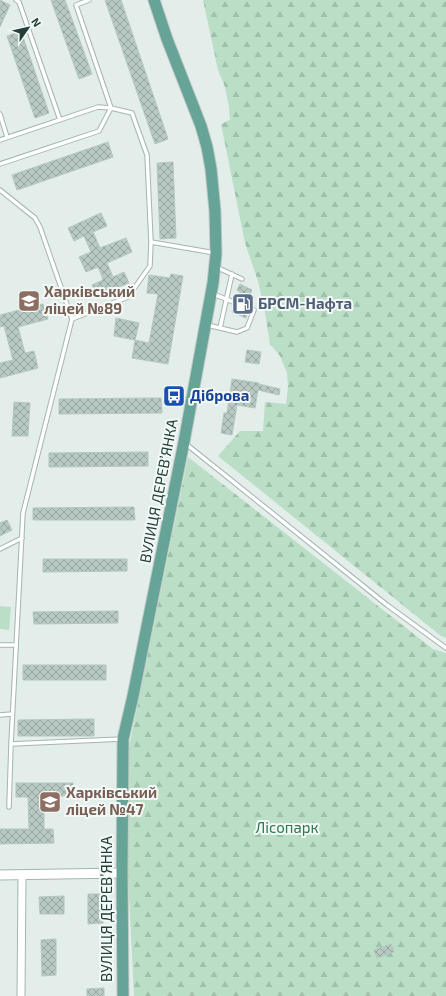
<svg xmlns="http://www.w3.org/2000/svg" width="446" height="996" font-family="'Exo 2',sans-serif">
<defs>
<pattern id="forest-firs" width="22" height="20" patternUnits="userSpaceOnUse"><rect width="22" height="20" fill="#bbdfc6"/><path d="M5 1l3.5 6h-7zM16 11l3.5 6h-7z" fill="#a0c0ab"/></pattern>
<pattern id="building-cross-hatch" width="8" height="8" patternUnits="userSpaceOnUse"><rect width="8" height="8" fill="#b8c8c2"/><path d="M0 0l8 8M0 8l8-8" fill="none" stroke="#95a49f"/></pattern>
</defs>
<rect width="100%" height="100%" fill="#e3ede9"/>
<path fill="#bbdfc6" d="M 0,606 L 11,607 L 9,630 L 0,629 Z"/>
<path fill="url(#forest-firs)" d="M 203,0 L 446,0 L 446,638 L 441,636 L 218,456 L 240,431 L 263,431 L 265,402 L 286,404 L 288,387 L 287,373 L 280,356 L 270,344 L 265,313 L 258,281 L 245,243 L 221,124 L 230,120 L 229,107 L 225,87 L 218,70 Z
M 188,457 L 433,649 L 446,653 L 446,996 L 134,996 L 127,857 L 128,752 Z"/>
<path fill="url(#building-cross-hatch)" stroke="#b5c7c0" d="M 0,0 L 10,5 L 0,27 Z
M 51,0 L 65,0 L 92,74 L 79,79 Z
M 105,0 L 121,0 L 168,139 L 155,144 Z
M 21,31 L 49,113 L 35,118 L 7,36 Z
M 108,142 L 113,157 L 17,190 L 12,175 Z
M 173,162 L 176,238 L 160,239 L 157,163 Z
M 101,213 L 107,226 L 93,232 L 100,248 L 126,238 L 132,252 L 107,263 L 113,277 L 124,272 L 129,283 L 97,296 L 92,285 L 103,280 L 101,274 L 98,267 L 86,272 L 79,257 L 91,252 L 84,236 L 74,241 L 68,228 Z
M 171,274 L 183,276 L 168,364 L 132,358 L 135,340 L 149,343 L 158,294 L 147,293 L 149,275 L 170,278 Z
M 240,284 L 252,290 L 250,295 L 254,297 L 251,305 L 237,300 L 240,292 L 237,290 Z
M 43,304 L 48,319 L 18,327 L 25,353 L 34,351 L 38,368 L 0,378 L 0,363 L 13,360 L 4,326 L 0,327 L 0,315 Z
M 234,306 L 248,311 L 246,318 L 232,312 Z
M 116,318 L 139,323 L 135,340 L 114,336 Z
M 247,350 L 261,352 L 259,364 L 245,362 Z
M 232,379 L 259,383 L 259,384 L 280,389 L 279,395 L 258,390 L 255,408 L 237,405 L 232,435 L 221,433 L 224,413 L 227,413 Z
M 154,398 L 161,398 L 162,413 L 59,414 L 59,399 Z
M 14,402 L 30,403 L 28,436 L 12,436 Z
M 148,452 L 148,466 L 49,467 L 49,453 Z
M 134,507 L 135,520 L 33,520 L 33,508 Z
M 7,520 L 12,530 L 0,536 L 0,523 Z
M 43,559 L 127,559 L 127,571 L 43,572 Z
M 118,611 L 118,623 L 34,624 L 33,612 Z
M 23,665 L 106,665 L 106,680 L 23,680 Z
M 94,719 L 94,736 L 18,736 L 18,720 Z
M 16,783 L 73,783 L 73,796 L 44,796 L 44,829 L 53,829 L 54,843 L 0,844 L 0,829 L 29,829 L 28,797 L 16,797 Z
M 88,894 L 103,894 L 103,923 L 88,924 Z
M 64,896 L 64,914 L 40,914 L 39,897 Z
M 56,939 L 56,975 L 42,976 L 41,940 Z
M 391,944 L 394,952 L 377,958 L 374,950 Z
M 104,988 L 104,996 L 87,996 L 87,989 Z"/>
<g fill="none" stroke-linecap="round" stroke-linejoin="round">
<g stroke="#a5b5b1" stroke-width="5.5">
<path id="service" d="M 16,0 L 19,2 L 60,120
M 0,114 L 7,137
M 0,140 L 98,107 L 111,108 L 132,113 L 147,155 L 151,242 L 150,266 L 128,297 L 72,319
M 0,164 L 99,131 L 111,108 L 76,5 L 89,0
M 0,190 L 35,218 L 40,227 L 72,319 L 23,513 L 11,744 L 9,807
M 151,242 L 215,253
M 216,267 L 242,279
M 207,325 L 237,332 L 247,328 L 254,310 L 213,294
M 220,328 L 232,274
M 186,444 L 387,605 L 446,648
M 0,549 L 22,538
M 0,645 L 16,645
M 0,715 L 12,714
M 11,744 L 122,739"/>
</g>
<g stroke="#a5b5b1" stroke-width="9">
<path id="minor" d="M 21,996 L 22,875"/>
</g>
<g stroke="#a5b5b1" stroke-width="11">
<path id="tertiary" d="M 0,875 L 122,873"/>
</g>
<g stroke="#c1c9c8" stroke-width="13">
<path id="primary" d="M 123,996 L 122,873 L 123,739 L 133,696 L 184,442 L 213,283 L 216,254 L 215,211 L 211,169 L 207,147 L 201,126 L 167,39 L 154,0"/>
</g>
<use href="#service" stroke="#fff" stroke-width="3.5"/>
<use href="#minor" stroke="#fff" stroke-width="7"/>
<use href="#tertiary" stroke="#fff" stroke-width="9"/>
<use href="#primary" stroke="#65a497" stroke-width="11"/>
</g>
<defs>
<g id="school-square" transform="scale(1.15)"><rect x="-9" y="-9" width="18" height="18" rx="4" fill="#8d6e63" stroke="#f3f9f7"/><path d="M0-5L7-2L0 1L-7-2ZM-4 1L0 2.5L4 1V4Q0 6-4 4Z" fill="#fff"/></g>
<g id="fuel-square" transform="scale(1.15)"><rect x="-9" y="-9" width="18" height="18" rx="4" fill="#5c6f8a" stroke="#f3f9f7"/><path d="M-5.5-6h7V0h2V4h1.3V-2.5L3-4.5l.8-.8L6-3V5H2.5V1h-1V6h-7ZM-4.2-4.7v3.2H.2V-4.7Z" fill="#fff"/></g>
<g id="bus-square" transform="scale(1.15)"><rect x="-9" y="-9" width="18" height="18" rx="4" fill="#1a4fb4" stroke="#f3f9f7"/><path d="M-5-6H5V4H4V6H2V4H-2V6H-4V4H-5ZM-3.5-4V0h7V-4ZM-3.5 1.2v1.5H-2V1.2ZM2 1.2v1.5H3.5V1.2Z" fill="#fff"/></g>
</defs>
<g fill-rule="evenodd">
<use href="#school-square" x="29" y="301"/>
<use href="#fuel-square" x="243" y="304"/>
<use href="#bus-square" x="174" y="396"/>
<use href="#school-square" x="50" y="802"/>
</g>
<g text-anchor="middle" stroke-width="4" stroke-linejoin="round" paint-order="stroke">
<g font-size="15" font-weight="bold" fill="#785e54" stroke="#f3f9f7" text-anchor="start">
<text x="44" y="297">Харківський<tspan x="44" dy="17">ліцей №89</tspan></text>
<text x="66" y="798">Харківський<tspan x="66" dy="17">ліцей №47</tspan></text>
</g>
<g font-size="15" font-weight="bold" fill="#4e5e75" stroke="#f3f9f7" text-anchor="start">
<text x="258" y="309">БРСМ-Нафта</text>
</g>
<g font-size="15" font-weight="bold" fill="#164399" stroke="#f3f9f7" text-anchor="start">
<text x="190" y="401">Діброва</text>
</g>
<g font-size="15" fill="#223f39" stroke="#f3f9f7">
<text transform="translate(159 491) rotate(-79)" y="5">ВУЛИЦЯ ДЕРЕВ’ЯНКА</text>
<text transform="translate(107 909) rotate(-90)" y="5">ВУЛИЦЯ ДЕРЕВ’ЯНКА</text>
</g>
<g font-size="15" fill="#2a784b" stroke="#f3f9f7">
<text x="287" y="833">Лісопарк</text>
</g>
</g>
<g transform="translate(28 28) rotate(56)" stroke="#f3f9f7" stroke-width="3" paint-order="stroke">
<path d="M0-3L7 15L0 10L-7 15Z" fill="#223f39"/>
<text y="-6" font-size="11" font-weight="bold" text-anchor="middle" fill="#223f39">N</text>
</g>
</svg>
